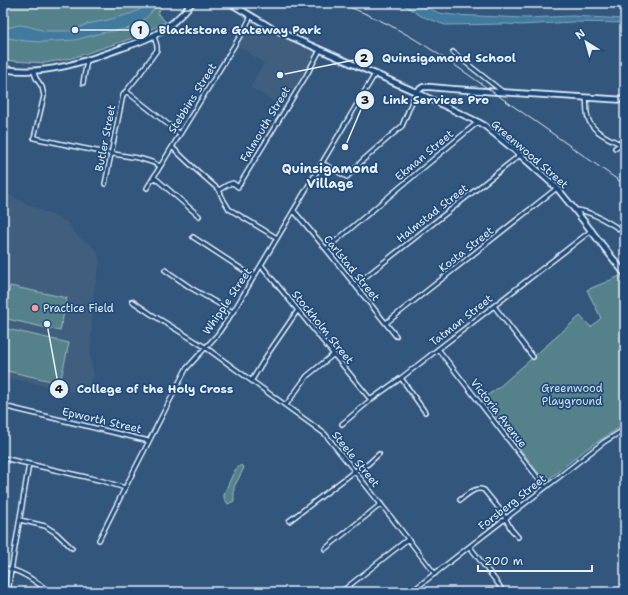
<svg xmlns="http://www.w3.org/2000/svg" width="628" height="595" font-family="'Shantell Sans',sans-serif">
<rect width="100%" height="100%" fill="#33567c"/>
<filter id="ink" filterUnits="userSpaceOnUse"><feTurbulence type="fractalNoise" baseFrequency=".025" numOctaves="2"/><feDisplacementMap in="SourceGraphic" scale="8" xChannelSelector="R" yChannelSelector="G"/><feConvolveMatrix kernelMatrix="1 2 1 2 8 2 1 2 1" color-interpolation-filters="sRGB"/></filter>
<g filter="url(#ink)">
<path fill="#415e7e" d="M 529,3 L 625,3 L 625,10 L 577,4 L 546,4 Z
M 253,22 L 271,33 L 316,53 L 283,107 L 250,87 L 264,63 L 238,46 Z
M 3,191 L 21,201 L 50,214 L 68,223 L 77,236 L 89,243 L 97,251 L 100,262 L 94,291 L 90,357 L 94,376 L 87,395 L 3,377 Z"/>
<path fill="#55828a" stroke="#9ebac1" d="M 3,3 L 162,3 L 158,14 L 166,22 L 130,39 L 72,58 L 45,63 L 13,61 L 3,59 Z
M 620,276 L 625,282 L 625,424 L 588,448 L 545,482 L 482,399 L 498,388 L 580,316 L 591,327 L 601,318 L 587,290 Z
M 10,286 L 67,298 L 60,331 L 3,318 Z
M 3,328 L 69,343 L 60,383 L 3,370 Z
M 241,465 L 244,468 L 234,487 L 234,501 L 228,504 L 224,498 L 224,494 L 232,476 L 235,470 Z"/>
<path fill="#427a9e" stroke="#84aac2" d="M 149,3 L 159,3 L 147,17 L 135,26 L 126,29 L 101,33 L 75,40 L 42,42 L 26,41 L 8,38 L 3,39 L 3,29 L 19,25 L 27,26 L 45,31 L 71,31 L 87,24 L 108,20 L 133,13 L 144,7 Z
M 401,3 L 418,3 L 439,13 L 453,15 L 526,18 L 572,16 L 625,19 L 625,23 L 573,22 L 521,25 L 506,24 L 445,25 L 421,16 Z"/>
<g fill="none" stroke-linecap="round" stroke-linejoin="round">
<g stroke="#e8f1f8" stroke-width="6">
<path id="minor" d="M 453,52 L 465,62 L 503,92
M 33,70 L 36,78 L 42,87 L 44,96 L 34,138 C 59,143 84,149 109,153 C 127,157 144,157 160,166
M 83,83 L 87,60
M 126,91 L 179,133
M 586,98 C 587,105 586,111 588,118 C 592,132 609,138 620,144
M 172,147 L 193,167 L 219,190 L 223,199 L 229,209 L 277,238
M 615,148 L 625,141
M 322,163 L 347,177 L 363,160 L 402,126 L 416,92
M 154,177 L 199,216
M 105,184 L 123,95 L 139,75 L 157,50 L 157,46 L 154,36
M 147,188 L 245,28 L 251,16
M 219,190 L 227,185 L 233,183 L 238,187 L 306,76 L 320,50
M 575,210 C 591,210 612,224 625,233
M 294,211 L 326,249 L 396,336
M 193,237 L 254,277
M 326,249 L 478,122
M 261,265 L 371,400
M 165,270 L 191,288 L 233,312
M 355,285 L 520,155
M 132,301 L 151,314 L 205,347 L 325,434 L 391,517 L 435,574
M 494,306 L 533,357
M 386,323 L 557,188
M 438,349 L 545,487
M 401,378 L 425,412
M 252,380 L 267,355 L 298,310
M 286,405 L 307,376 L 334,354
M 3,406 L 149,441
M 342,424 L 373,398 L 401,378 L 592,230
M 3,458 L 103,481 L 125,488
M 460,500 C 467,495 475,486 484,490 L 502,512 L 511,529 L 518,537
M 20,520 L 45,526 L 56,533 L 72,548
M 289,521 L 355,471 L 368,464 L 379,454
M 99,540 L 125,488 L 186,369 L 217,335 L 233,312 L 375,74
M 470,547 L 499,585 L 503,592
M 325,549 L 381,504
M 3,568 C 20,569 36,582 50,592
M 12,592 L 9,587 L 10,577 L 29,464
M 341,592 L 408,539
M 411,592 L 604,442 L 625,429"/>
</g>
<g stroke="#e8f1f8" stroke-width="8">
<path id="secondary" d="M 230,3 L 268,26 L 287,35 L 416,92 L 478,122 L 485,126 L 518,153 L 557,188 L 575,210 L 625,274
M 3,69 C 44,76 84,62 122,48 C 134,44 147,40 158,33 C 172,25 182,15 192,3
M 416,92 L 423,87 L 430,87 L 452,89 L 625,100"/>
</g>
<use href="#minor" stroke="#1f4a7a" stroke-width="3"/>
<use href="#secondary" stroke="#1f4a7a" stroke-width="4.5"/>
<path stroke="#e8f1f8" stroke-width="1" d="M 337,3 C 394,21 442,56 490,90 C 535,121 580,153 625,185"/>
</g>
</g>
<circle fill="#ff9aa2" stroke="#1f4a7a" stroke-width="1.5" cx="35" cy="308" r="4"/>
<g text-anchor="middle" stroke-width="3.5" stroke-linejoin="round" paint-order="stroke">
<g font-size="11" fill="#e8f1f8" stroke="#1f4a7a">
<text transform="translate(192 98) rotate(-58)" y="4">Stebbins Street</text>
<text transform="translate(265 124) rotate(-59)" y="4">Falmouth Street</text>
<text transform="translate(105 138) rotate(-79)" y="4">Butler Street</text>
<text transform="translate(530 154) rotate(41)" y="4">Greenwood Street</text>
<text transform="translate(424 155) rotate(-40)" y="4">Ekman Street</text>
<text transform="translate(432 213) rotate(-38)" y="4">Halmstad Street</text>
<text transform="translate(466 249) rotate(-38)" y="4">Kosta Street</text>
<text transform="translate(352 268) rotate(51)" y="4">Carlstad Street</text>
<text transform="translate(227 301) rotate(-56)" y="4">Whipple Street</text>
<text transform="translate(461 320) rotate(-38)" y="4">Tatman Street</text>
<text transform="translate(323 327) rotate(51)" y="4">Stockholm Street</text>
<text transform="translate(499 413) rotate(52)" y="4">Victoria Avenue</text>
<text transform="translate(102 420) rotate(13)" y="4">Epworth Street</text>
<text transform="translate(356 459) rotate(51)" y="4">Steele Street</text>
<text transform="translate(512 502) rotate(-38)" y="4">Forsberg Street</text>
</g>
<g font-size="11" fill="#e8f1f8" stroke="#1f4a7a" text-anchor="start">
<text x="43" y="312">Practice Field</text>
</g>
<g font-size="11" fill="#d2e0e8" stroke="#1f4a7a">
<text x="572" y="392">Greenwood<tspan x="572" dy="13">Playground</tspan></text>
</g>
<g font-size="13" font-weight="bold" fill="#e8f1f8" stroke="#1f4a7a">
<text x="330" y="173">Quinsigamond<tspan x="330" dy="15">Village</tspan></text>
</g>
</g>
<path fill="none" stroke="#e8f1f8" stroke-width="1.5" d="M75 30L140 30M280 75L364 58M345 147L365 100M47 324L59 389"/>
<g fill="#e8f1f8" stroke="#1f4a7a" stroke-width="1.5">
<circle cx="75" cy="30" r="4"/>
<circle cx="280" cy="75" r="4"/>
<circle cx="345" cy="147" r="4"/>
<circle cx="47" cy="324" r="4"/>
<circle cx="140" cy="30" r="10"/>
<circle cx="364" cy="58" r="10"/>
<circle cx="365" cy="100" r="10"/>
<circle cx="59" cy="389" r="10"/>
</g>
<g font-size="12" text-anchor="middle" font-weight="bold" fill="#111">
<text x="140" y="34">1</text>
<text x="364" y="62">2</text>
<text x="365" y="104">3</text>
<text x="59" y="393">4</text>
</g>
<g font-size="12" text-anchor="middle" font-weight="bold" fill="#e8f1f8" stroke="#1f4a7a" stroke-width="3.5" stroke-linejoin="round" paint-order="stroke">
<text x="240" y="34">Blackstone Gateway Park</text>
<text x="449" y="62">Quinsigamond School</text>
<text x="436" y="104">Link Services Pro</text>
<text x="155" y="393">College of the Holy Cross</text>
</g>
<rect width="628" height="595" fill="none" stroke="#1f4a7a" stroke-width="16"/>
<rect x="8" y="8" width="612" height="579" fill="none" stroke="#e8f1f8" stroke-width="1.5" filter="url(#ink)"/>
<g transform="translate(586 42) rotate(323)" stroke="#1f4a7a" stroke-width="3" paint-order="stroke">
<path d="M0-3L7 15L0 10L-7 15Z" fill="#e8f1f8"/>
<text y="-6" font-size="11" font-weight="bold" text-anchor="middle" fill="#e8f1f8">N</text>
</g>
<path d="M478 565v6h114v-6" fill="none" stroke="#e8f1f8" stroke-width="2"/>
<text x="484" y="565" font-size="12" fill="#e8f1f8" stroke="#1f4a7a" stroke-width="3" paint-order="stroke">200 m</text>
</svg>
